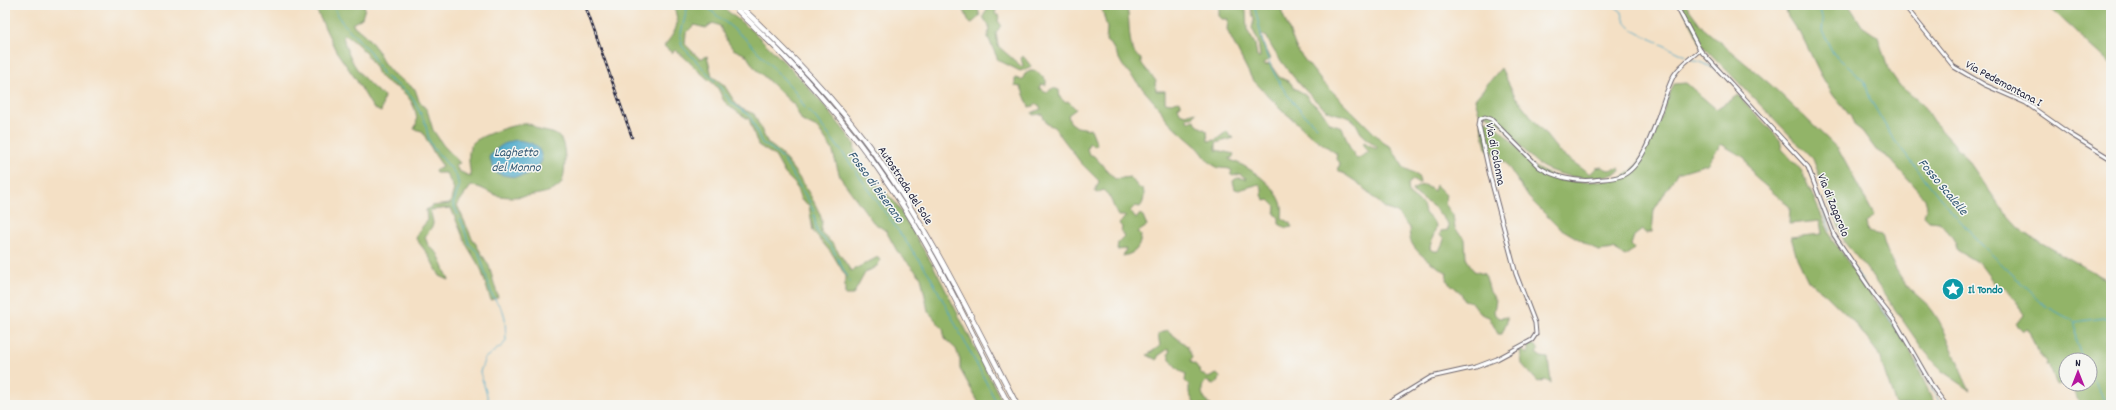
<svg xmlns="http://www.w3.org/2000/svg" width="2116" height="410" font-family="Dekko,sans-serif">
<rect width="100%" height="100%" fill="#f6f6f2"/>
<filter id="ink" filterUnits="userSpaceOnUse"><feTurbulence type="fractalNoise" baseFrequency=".025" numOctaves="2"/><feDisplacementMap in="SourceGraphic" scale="8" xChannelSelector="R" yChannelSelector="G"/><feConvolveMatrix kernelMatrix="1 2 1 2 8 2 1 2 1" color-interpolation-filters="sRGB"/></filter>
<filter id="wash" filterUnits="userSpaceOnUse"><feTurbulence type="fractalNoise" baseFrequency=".012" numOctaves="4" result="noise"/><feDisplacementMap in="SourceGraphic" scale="16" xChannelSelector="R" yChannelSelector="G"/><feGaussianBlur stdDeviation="0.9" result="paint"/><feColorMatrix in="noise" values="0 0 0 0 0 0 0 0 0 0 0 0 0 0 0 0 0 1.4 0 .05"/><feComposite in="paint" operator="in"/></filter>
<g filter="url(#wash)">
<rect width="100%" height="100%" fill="#f4e0c5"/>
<path fill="#92b468" stroke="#5a6b52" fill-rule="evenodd" d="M 314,5 L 364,5 L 365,8 L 362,18 L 352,24 L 367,37 L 378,51 L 383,62 L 392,73 L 415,89 L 419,101 L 427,110 L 433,130 L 443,145 L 460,163 L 455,165 L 459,171 L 471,177 C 470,168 466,152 472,144 C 477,136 519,122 528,124 C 532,124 536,128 539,130 C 545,132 554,132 559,137 C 567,143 566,175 561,184 C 556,191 541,194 533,195 C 524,197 505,198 496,195 C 487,192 481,186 471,186 L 457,205 L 471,236 L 489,266 L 498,297 L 491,300 L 490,298 L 481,269 L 466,244 L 451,208 L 430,210 C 435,229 434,222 425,237 L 428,245 L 438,254 L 449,280 L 440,276 L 427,253 L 416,239 L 418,232 L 427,221 L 426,210 L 432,206 L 450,204 L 454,189 L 446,173 L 436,173 L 435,170 L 441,168 L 442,165 L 435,155 L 422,131 L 414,129 C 421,119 413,100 404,93 C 397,86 386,84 379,75 C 376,72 376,67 373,64 C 366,52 355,40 343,34 C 345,57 365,84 384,96 L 381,112 L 373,108 L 355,78 L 336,51 Z
M 673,5 L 720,5 L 756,34 L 800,78 L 828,110 L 854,143 L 856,157 L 870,177 L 895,202 L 935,269 L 1004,405 L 980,405 L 960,369 L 960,360 L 956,349 L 945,339 L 943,329 L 928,311 L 921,277 L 897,251 L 886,231 L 873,222 L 840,177 L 832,149 L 817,128 L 802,121 L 794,105 L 754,67 L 746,55 L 733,49 L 725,38 L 720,26 L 713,23 L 706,28 L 694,25 L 686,33 L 685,44 L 700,59 L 707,56 L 712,76 L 724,85 L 736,104 L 742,109 L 754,114 L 768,144 C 783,149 819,205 822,221 C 822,224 821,229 821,233 L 833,244 L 851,271 L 878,257 L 880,261 L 877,266 L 865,273 L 853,295 L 845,295 L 845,275 L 833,255 L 813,231 L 809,205 L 801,200 L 795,184 L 785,174 L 775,156 L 758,145 L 749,119 C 744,117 727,105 724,101 C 721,96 720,90 715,85 C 711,81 707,79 703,75 C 693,67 686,57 675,50 L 672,53 L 664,46 C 676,31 681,25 673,5 Z
M 962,5 L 967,5 L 969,8 L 974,5 L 982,5 L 978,9 L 980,16 L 972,23 L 969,22 Z
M 989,5 L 998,5 L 994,5 L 994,7 L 996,10 L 995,14 L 999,16 L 998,21 L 1001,25 L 996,33 L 998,46 L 1022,67 L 1023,66 L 1021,58 L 1023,56 L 1031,66 L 1030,68 L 1020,71 L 998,60 L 988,37 L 989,26 L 983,17 Z
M 1101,5 L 1130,6 L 1127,9 C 1131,23 1126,51 1141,59 L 1141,63 L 1156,81 L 1155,83 L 1156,91 L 1165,91 L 1165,102 L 1171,103 L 1178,101 L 1181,103 L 1181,105 L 1178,107 L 1180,113 L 1185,115 L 1196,112 L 1193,117 L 1187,117 L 1187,120 L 1188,122 L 1195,120 L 1197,125 L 1207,131 L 1208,141 L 1216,140 L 1227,131 L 1228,132 L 1229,136 L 1234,138 L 1216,143 L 1216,150 L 1234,154 L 1232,158 L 1229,158 L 1230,160 C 1247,165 1278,186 1282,206 C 1283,210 1282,214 1282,218 L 1289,222 L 1292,227 L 1286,228 L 1279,224 L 1279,218 L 1275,214 L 1276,207 L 1269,200 L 1265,201 L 1262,195 L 1262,189 L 1259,184 L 1239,190 L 1235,189 L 1233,181 C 1238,176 1242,179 1247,179 L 1240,174 L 1233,176 L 1230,174 L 1232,172 L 1230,169 C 1225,168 1219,169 1215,166 C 1207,162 1204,154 1198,148 C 1189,140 1164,120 1161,110 L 1123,66 L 1112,46 L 1106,41 L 1107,28 Z
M 1219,5 L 1241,5 L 1246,11 L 1247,30 L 1255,44 L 1257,57 L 1260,57 L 1258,41 L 1252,28 L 1254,20 L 1250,5 L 1279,5 L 1297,50 L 1319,78 L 1384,143 L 1391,147 L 1404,168 C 1412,172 1419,173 1420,183 L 1418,184 L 1413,180 L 1408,184 L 1409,194 L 1423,205 L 1425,213 L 1436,225 C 1435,233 1430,243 1430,249 L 1433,251 L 1439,251 L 1444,240 L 1440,235 L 1441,231 L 1448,230 L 1448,224 L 1435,208 L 1413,192 L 1413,190 L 1419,186 L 1425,185 L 1434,191 L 1436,185 L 1446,195 L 1445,204 L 1453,215 L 1455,229 L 1465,239 L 1466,258 L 1474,271 L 1484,274 L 1486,277 L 1490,292 L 1496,300 L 1494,311 L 1495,315 L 1499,318 L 1507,317 L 1507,322 L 1502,334 L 1498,334 L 1489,317 L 1481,314 L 1472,302 L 1464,300 L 1461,293 L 1446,280 L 1447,273 C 1433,263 1405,249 1410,229 L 1397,213 L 1385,208 L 1358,183 L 1338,170 L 1340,163 L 1336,158 L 1337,154 L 1313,137 L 1281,109 L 1252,79 L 1227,30 L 1228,19 L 1222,19 L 1219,16 ZM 1261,34 L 1267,37 C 1272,54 1311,100 1327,110 C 1335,115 1345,114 1353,120 C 1357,124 1358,128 1361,133 C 1366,138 1372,143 1377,147 L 1376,149 L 1364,142 L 1362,144 L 1369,152 L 1357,159 L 1350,148 L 1342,127 L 1330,123 L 1322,111 L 1310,101 L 1306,95 L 1294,88 L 1290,82 L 1279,77 L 1270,64 L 1265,65 L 1264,63 L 1270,59 L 1263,45 Z
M 1681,5 L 1686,5 L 1703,28 L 1770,84 L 1838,149 L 1874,215 L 1866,223 L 1868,232 L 1882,235 C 1887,255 1897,274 1910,289 C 1917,296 1926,302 1932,310 C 1948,331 1957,366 1970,390 L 1942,371 L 1922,348 L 1866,268 L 1845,243 L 1813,159 L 1701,44 Z
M 1785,5 L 1813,5 L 1815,7 L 1815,5 L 1849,5 L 1862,26 L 1878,37 L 1888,69 L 1900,86 L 1922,104 L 1933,121 L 1965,156 L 2002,209 L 2024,233 L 2111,282 L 2111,337 L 2105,342 L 2111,352 L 2111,405 L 2081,405 L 2069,384 L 2090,384 L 2090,360 L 2066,360 L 2066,382 L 2058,386 L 2055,384 L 2049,366 L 2046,366 L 2047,362 L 2037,351 L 2028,329 L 2023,331 L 2016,324 L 2023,315 L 2019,304 L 2008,290 L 1994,283 L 1980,264 L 1957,250 C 1956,239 1947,230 1939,222 L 1929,221 L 1924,216 L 1927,206 L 1925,199 L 1890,159 L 1876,150 L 1862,131 L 1854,125 L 1851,117 L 1833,95 L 1821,75 L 1800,32 L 1798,32 L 1788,17 Z
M 2047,5 L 2111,5 L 2111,64 Z
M 1501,68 L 1515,96 L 1560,153 L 1590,174 L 1596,168 L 1602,167 L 1608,170 L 1619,168 L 1620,171 C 1610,177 1596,179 1585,178 C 1574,178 1550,172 1541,166 C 1521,152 1503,117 1479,113 L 1475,99 Z
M 1030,71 L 1036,71 L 1046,80 L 1046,85 L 1041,84 L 1039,88 L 1047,92 L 1053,88 L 1059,90 L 1060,98 L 1065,102 L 1068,101 L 1076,109 L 1068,115 L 1070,122 L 1077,127 L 1091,129 L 1097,144 L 1095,146 L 1089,143 L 1087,149 L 1089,154 L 1094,156 L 1115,179 L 1130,177 L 1139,188 L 1143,189 C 1145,194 1144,203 1140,207 L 1135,206 L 1130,211 L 1136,219 L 1140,214 L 1143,216 L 1147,226 L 1138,232 L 1141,235 C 1140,248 1136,253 1123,256 L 1126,249 L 1117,250 L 1118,242 L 1124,236 L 1121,232 L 1122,227 L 1119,224 L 1126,216 L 1118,216 C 1112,206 1113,198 1103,190 L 1097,193 L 1095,192 L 1099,181 L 1081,163 L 1054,127 L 1047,124 L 1042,114 L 1033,115 L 1032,113 L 1041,109 L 1039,105 L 1035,104 L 1034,106 L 1029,107 L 1021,87 L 1015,86 L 1015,78 L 1022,80 L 1025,74 Z
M 1686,83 L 1716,109 L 1738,95 L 1780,140 L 1782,149 L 1801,170 L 1833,241 L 1908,347 L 1935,405 L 1896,405 L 1878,353 L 1853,321 L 1824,293 L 1808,281 L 1797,258 L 1791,237 L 1822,234 L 1820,221 L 1789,224 L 1790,207 L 1755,177 L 1745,158 L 1721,144 L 1707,164 L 1677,173 L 1654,210 L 1652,232 L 1647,233 L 1642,230 L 1634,236 L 1631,245 L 1634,249 L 1625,256 L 1613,249 L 1599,251 L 1558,227 L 1529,198 L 1506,163 L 1486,148 L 1481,124 L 1483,121 L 1487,120 C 1498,127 1508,137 1517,147 C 1523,154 1529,164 1538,169 C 1556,179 1576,184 1596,181 C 1605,180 1616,181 1623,177 C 1647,165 1663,108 1674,84 Z
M 1167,330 L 1187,346 L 1192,357 L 1190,361 L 1196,365 L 1201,373 L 1208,378 L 1217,374 L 1220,377 L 1219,381 L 1213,384 L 1206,381 C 1198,389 1203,400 1211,405 L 1195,405 L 1189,393 L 1189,385 L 1185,381 L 1186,374 C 1178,371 1171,362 1168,354 L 1170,350 L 1168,349 L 1158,356 L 1157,360 L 1147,355 L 1160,346 L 1158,334 Z
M 1532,344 L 1539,349 L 1536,353 L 1541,357 L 1548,358 L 1551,383 L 1545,380 L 1538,382 L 1522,364 L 1520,350 L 1528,354 L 1528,345 Z"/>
<path fill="#4ca9ca" stroke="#376682" d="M 516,140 C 531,142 541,144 542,161 C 530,179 516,179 496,173 L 489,157 C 498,147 504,142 516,140 Z"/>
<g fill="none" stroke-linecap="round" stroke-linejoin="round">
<path stroke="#4ca9ca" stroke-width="1" d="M 333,5 L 341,21 L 370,52 L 383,75 L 406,91 L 413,99 L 425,122 L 429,140 L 433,148 L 451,168 L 457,177 L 459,187 L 453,204 L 463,225 L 469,244 L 479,253 L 492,295 L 503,311 L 505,318 L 506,341 L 503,345 L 485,358 L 480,372 L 490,405
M 688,5 L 680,37 L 682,46 L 717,83 L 731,102 L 750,116 L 762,143 L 772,149 L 784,161 L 809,201 L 813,210 L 817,232 L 831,246 L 850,282
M 704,5 L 746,39 L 795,91 L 805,108 L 815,117 L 845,156 L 929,274 L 998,405
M 1254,5 C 1259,22 1261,39 1267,56 C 1277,85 1295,107 1317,127
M 1613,5 L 1622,12 C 1624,30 1643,35 1658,42
M 1819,5 L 1823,22 L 1822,31 L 1833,53 L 1865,82 L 1870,99 L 1892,137 L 1940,198 L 1980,243 L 2044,305 L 2075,322 L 2103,318 L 2111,321
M 1661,44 L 1688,57
M 1692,59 L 1714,68
M 1821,206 L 1831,231
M 1833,236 L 1862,280
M 1879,303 L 1904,340
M 2075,322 L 2076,342 L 2083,360
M 1917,362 L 1941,405
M 2090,374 L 2107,405"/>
</g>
</g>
<g filter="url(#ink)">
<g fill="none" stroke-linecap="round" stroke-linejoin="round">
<g stroke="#6c646b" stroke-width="5">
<path id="tertiary" d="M 1904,5 L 1954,67 L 1985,85 L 2026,103 L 2070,134 L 2111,159
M 1385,405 L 1431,377 L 1476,367 L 1497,359 L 1532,340 L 1536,334 L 1535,323 L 1516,274 L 1490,176 L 1479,126 L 1480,119 L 1485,117 L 1491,119 L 1539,167 C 1554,177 1575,182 1594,180 C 1603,179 1613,179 1621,176 C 1650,165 1660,100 1674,75 C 1680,65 1691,58 1700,50"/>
</g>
<g stroke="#6c646b" stroke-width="5">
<path id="secondary" d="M 1676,5 L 1700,50 L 1808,167 L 1834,235 L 1875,296 L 1896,323 L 1934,389 L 1946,405"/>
</g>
<g stroke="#6c646b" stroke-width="6">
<path id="motorway" d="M 732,5 C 792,62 848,122 894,192 C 939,259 971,334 1009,405
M 739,5 C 789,52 837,101 877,157 C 932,234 973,321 1017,405"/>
</g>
<use href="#tertiary" stroke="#fff" stroke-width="3"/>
<use href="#secondary" stroke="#fff" stroke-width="3"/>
<use href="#motorway" stroke="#fff" stroke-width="4.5"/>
<g stroke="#22223b" stroke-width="2.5">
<path id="rail" d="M 585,5 L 632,137"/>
</g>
<use href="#rail" stroke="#f6f6f2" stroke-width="1" stroke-dasharray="3" stroke-linecap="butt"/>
</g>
</g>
<defs>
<g id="sight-disc" transform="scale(1.15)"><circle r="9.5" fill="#0f9aa8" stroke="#f6f6f2"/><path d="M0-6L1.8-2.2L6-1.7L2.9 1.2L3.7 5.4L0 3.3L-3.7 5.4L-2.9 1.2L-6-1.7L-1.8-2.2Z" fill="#fff"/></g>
</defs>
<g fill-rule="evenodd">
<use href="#sight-disc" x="1953" y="289"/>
</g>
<g text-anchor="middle" stroke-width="3" stroke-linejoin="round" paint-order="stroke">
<g font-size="12" fill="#22223b" stroke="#f6f6f2">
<text transform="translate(2004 83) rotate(28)" y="4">Via Pedemontana I</text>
<text transform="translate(1496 154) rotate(79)" y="4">Via di Colonna</text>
<text transform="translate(906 185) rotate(57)" y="4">Autostrada del Sole</text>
<text transform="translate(1834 205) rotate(68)" y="4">Via di Zagarolo</text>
</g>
<g font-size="12" font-weight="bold" fill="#0d838f" stroke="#f6f6f2" text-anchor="start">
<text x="1968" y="293">Il Tondo</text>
</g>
<g font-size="13" font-style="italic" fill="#335874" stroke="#f6f6f2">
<text x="516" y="156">Laghetto<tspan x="516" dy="15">del Monno</tspan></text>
<text transform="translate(877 186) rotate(54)" y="5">Fosso di Biserano</text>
<text transform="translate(1944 186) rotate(50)" y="5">Fosso Scalelle</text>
</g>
</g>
<rect width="2116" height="410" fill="none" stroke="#f6f6f2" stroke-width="20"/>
<g transform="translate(2078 372)"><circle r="19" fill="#f6f6f2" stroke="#a1a1a9"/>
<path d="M0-3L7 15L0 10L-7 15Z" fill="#b5179e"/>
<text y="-6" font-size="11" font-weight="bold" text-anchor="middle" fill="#22223b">N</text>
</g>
</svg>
